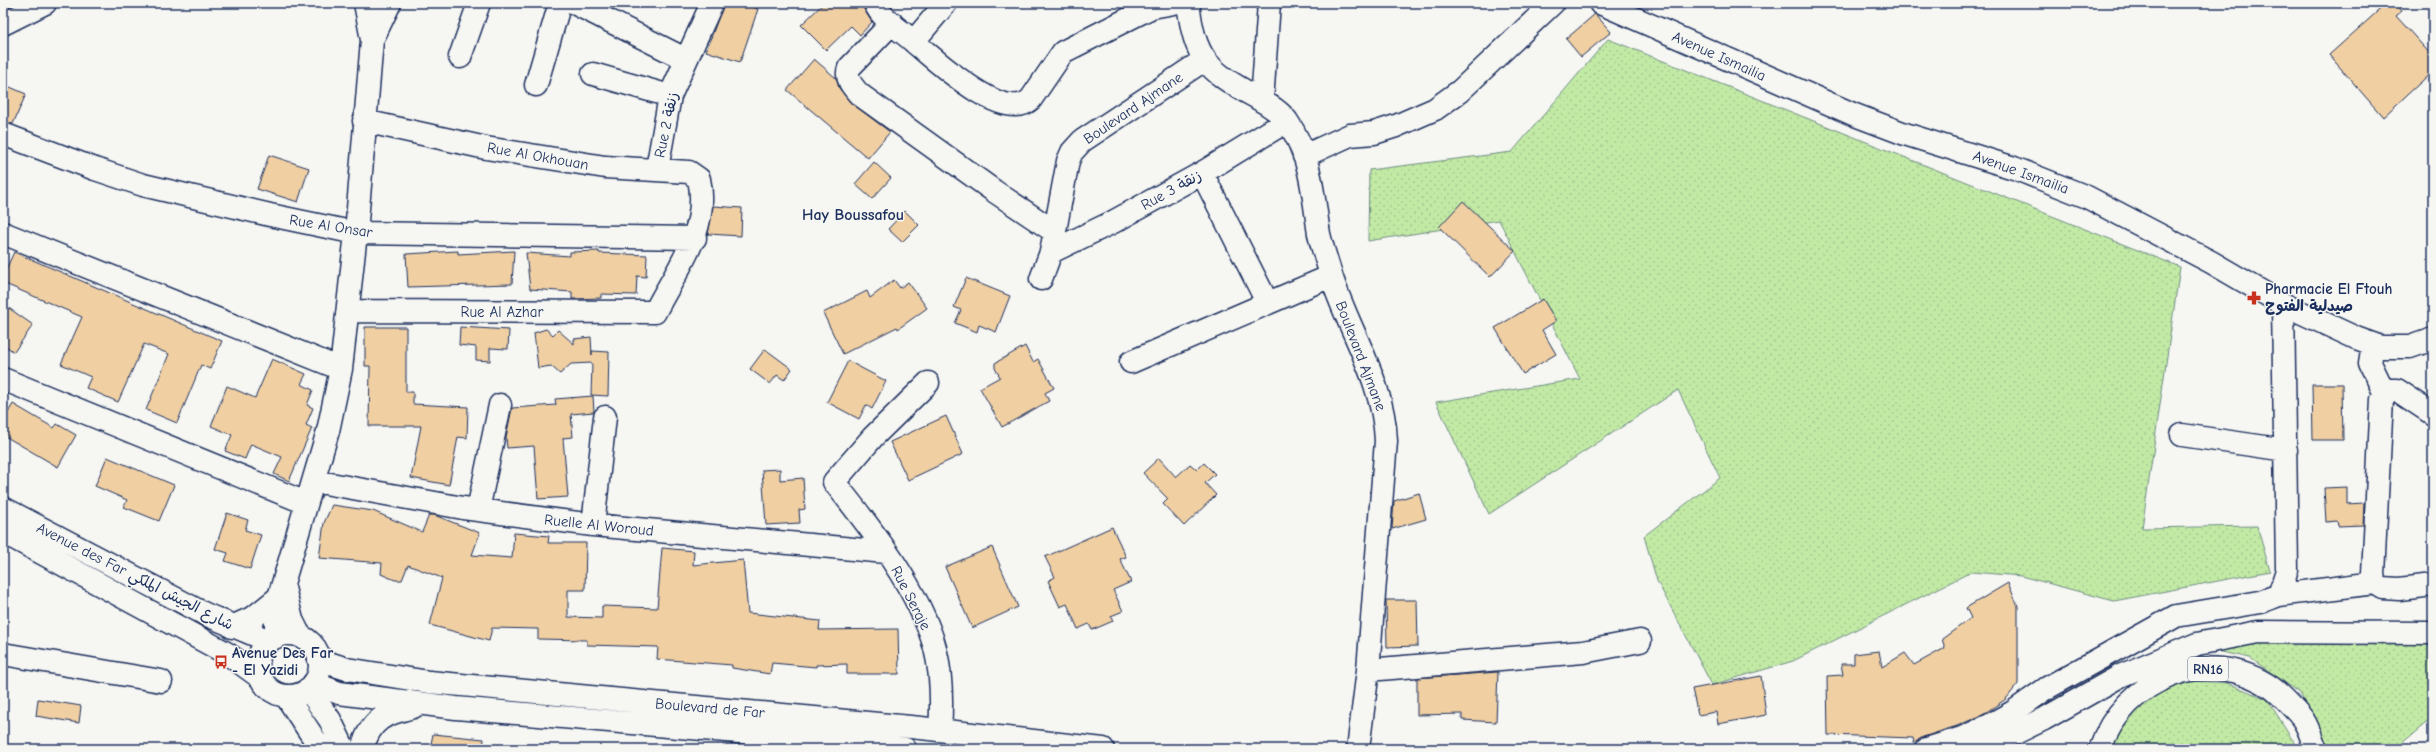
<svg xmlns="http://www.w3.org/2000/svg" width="2436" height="752" font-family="'Comic Neue','Playpen Sans Arabic',sans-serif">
<defs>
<pattern id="green-dots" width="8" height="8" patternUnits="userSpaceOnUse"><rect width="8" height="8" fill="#c2eaa5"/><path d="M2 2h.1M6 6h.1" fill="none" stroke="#a6c990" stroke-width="1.8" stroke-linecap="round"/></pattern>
</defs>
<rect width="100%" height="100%" fill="#f6f6f2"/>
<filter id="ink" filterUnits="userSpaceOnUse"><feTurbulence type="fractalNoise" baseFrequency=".025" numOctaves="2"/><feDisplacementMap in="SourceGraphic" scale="8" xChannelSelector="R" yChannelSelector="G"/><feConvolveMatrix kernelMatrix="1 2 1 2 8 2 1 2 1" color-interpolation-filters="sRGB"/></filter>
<g filter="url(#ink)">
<path fill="url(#green-dots)" stroke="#6e8c82" d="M 1608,39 L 2180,267 L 2142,528 L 2257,526 L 2270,571 L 2114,601 L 2021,576 L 1971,572 L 1793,661 L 1712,685 L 1657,581 L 1644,536 L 1720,478 L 1678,390 L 1489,514 L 1436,402 L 1580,379 L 1499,220 L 1368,241 L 1369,170 L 1512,152 Z
M 2433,640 L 2433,718 L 2396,749 L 2327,749 L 2300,693 L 2250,658 L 2208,649 C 2282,638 2358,644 2433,640 Z
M 2189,681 L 2227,683 L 2267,699 L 2295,743 L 2296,749 L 2109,749 L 2132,711 L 2156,695 Z"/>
<path fill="#f0cfa2" stroke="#1b2f5e" d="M 724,3 L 740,3 L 758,9 L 740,62 L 706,51 Z
M 824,3 L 860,3 L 872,22 L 860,35 L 851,26 L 826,50 L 801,25 Z
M 2387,3 L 2395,3 L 2402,11 L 2396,16 L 2433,57 L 2433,71 L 2383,117 L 2329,55 Z
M 1595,14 L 1611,32 L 1581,57 L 1566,39 Z
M 814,59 L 836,78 L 839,88 L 850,102 L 890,132 L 868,158 L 787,90 Z
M 3,84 L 26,94 L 13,124 L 3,122 Z
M 269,155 L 309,168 L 298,202 L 257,189 Z
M 874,162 L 891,178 L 872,199 L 855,184 Z
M 1463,201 L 1515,251 L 1490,277 L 1439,227 Z
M 713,206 L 742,208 L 741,236 L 708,234 Z
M 905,211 L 919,225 L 902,242 L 888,229 Z
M 458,251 L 458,254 L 514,251 L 512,284 L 408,287 L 406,254 Z
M 599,251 L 599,253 L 647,255 L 646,277 L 637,276 L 636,295 L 601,294 L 601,298 L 572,299 L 572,292 L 530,289 L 526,253 L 570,256 L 570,252 Z
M 14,252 L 222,341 L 210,369 L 201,365 L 177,423 L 146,410 L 169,354 L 144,344 L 118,402 L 86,388 L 91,377 L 61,364 L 82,317 L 3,283 L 3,276 Z
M 966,278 L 1010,296 L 996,332 L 979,325 L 977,332 L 955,323 L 961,310 L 954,307 Z
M 894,280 L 900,288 L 908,282 L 927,308 L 898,329 L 897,327 L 843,354 L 823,313 L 867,291 L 870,298 Z
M 1543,299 L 1556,321 L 1542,330 L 1556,354 L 1523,374 L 1495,328 Z
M 3,304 L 33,325 L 14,352 L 3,344 Z
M 365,327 L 406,327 L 406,392 L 413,392 L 413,404 L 468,407 L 467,438 L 458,437 L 449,485 L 411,478 L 421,426 L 369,426 L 370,366 L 365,366 Z
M 460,327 L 509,330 L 508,349 L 490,348 L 490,361 L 476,360 L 476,347 L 459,345 Z
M 546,329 L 553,335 L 558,330 L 574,344 L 574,339 L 591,337 L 592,355 L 592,351 L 609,352 L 608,396 L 591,395 L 592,363 L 571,364 L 560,374 L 551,366 L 538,368 L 534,333 Z
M 1025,346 L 1033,362 L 1038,359 L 1054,388 L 1045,393 L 1049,401 L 1002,427 L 980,388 L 1000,377 L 995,368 L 995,363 Z
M 765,349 L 792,369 L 784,380 L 777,375 L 770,384 L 750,369 Z
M 272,359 L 306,374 L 301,384 L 313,390 L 307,405 L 313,408 L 306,425 L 312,428 L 289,481 L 274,474 L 282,457 L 251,444 L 245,459 L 225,451 L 232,435 L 211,426 L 227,386 L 255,398 Z
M 848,361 L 886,381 L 872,409 L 866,405 L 859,419 L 827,402 Z
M 2312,384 L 2342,384 L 2343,440 L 2313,440 Z
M 593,396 L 594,412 L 571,414 L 573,437 L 563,438 L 568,497 L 538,499 L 534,446 L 507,448 L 506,437 L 512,408 L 556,405 L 555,399 Z
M 13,404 L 54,428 L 57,424 L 76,435 L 58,467 L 3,435 L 3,421 Z
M 946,416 L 963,454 L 908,480 L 890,442 Z
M 107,457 L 174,485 L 159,521 L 124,507 L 127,500 L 95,486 Z
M 1159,458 L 1176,477 L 1190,464 L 1197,470 L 1204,463 L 1215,474 L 1205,483 L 1216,495 L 1184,526 L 1163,504 L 1168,499 L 1143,473 Z
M 780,469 L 780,480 L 803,478 L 805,509 L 799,510 L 800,523 L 766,525 L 762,470 Z
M 2347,487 L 2347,504 L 2364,503 L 2363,525 L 2338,526 L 2337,521 L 2326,522 L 2324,488 Z
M 1419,493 L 1426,519 L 1392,529 L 1394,501 Z
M 332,505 L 373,511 L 422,532 L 429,515 L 434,515 L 480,533 L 472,555 L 512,558 L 514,533 L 549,536 L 548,543 L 586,543 L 585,590 L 568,590 L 568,617 L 602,618 L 602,606 L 657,608 L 662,548 L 694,551 L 693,565 L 743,560 L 748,613 L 820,621 L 819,630 L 898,629 L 899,674 L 847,674 L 847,664 L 816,665 L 816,667 L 772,663 L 770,674 L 732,668 L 732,665 L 657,659 L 658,647 L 587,645 L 587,640 L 538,639 L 538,629 L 492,628 L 489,641 L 430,625 L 442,578 L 408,565 L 402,580 L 395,580 L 381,574 L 382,563 L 319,558 L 324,523 Z
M 227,513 L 248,520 L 245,530 L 261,535 L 250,569 L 225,561 L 228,553 L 215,549 Z
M 1112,527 L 1126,557 L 1120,559 L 1131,582 L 1113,590 L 1123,611 L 1111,616 L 1113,621 L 1092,630 L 1089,624 L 1078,629 L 1067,604 L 1060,607 L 1048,581 L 1055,577 L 1045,557 Z
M 992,547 L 1018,607 L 972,628 L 945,567 Z
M 2008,583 L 2018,606 L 2018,684 L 2006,699 L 1982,715 L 1957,726 L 1923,737 L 1914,743 L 1913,738 L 1828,735 L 1827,676 L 1843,675 L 1841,664 L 1854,664 L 1854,654 L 1879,651 L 1882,667 L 1905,653 L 1914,665 L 1945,648 L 1942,639 L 1971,618 L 1966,608 Z
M 1386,600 L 1417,600 L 1418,646 L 1387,647 Z
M 1498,672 L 1496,722 L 1462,720 L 1462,714 L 1417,715 L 1417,678 Z
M 1761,676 L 1766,715 L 1718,724 L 1716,712 L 1698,715 L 1692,689 Z
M 38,699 L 81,706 L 79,723 L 36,716 Z
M 433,734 L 484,739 L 483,749 L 430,749 Z"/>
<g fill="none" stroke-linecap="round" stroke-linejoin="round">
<g stroke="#1b2f5e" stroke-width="25">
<path id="minor" d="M 574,3 L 685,59
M 875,3 C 881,19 901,30 914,42 C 933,58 1004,125 1031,99 L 1063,52 L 1152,7
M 1144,3 L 1152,7 L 1174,3
M 1188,3 C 1195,58 1206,70 1254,96 C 1265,103 1279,110 1287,121 C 1311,155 1313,194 1319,234 C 1322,247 1327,261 1331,275 C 1348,330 1384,381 1386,441 L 1368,670 L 1358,749
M 1600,3 L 1855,115 L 1905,134 L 2014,168 L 2087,197 L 2211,262 L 2283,304 L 2356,338 L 2381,347 L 2410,347 L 2433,339
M 892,23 L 849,68 C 845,78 852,86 859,94 L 994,191 L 1055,232
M 3,24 L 45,3
M 372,40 L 390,3
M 914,41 L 946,3
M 460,57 L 479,3
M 593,74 L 670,96
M 536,85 L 560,3
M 1262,101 L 1269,3
M 3,134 L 95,169 L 143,185 L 270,215 L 356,233 L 695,238
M 1304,156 L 1350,135 L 1374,133 L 1396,126 L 1435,109 L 1460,91 L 1553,3
M 657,169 L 670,96 L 712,3
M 1202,173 L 1267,302
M 3,233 L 341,369
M 1051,252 L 1113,222 L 1202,173 L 1287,121
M 1041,279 L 1051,252 L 1068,161 L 1072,152 L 1082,141 L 1204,60
M 348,311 L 655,312 C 677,268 710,230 699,179 L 689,172 L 605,167 L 486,148 L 364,121
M 2373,344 L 2370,363 L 2385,394
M 1131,362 L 1331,276
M 3,379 L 306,503
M 928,383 L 873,437 L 834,482 C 871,528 920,591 935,648 C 942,675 942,703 940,730
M 2433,414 L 2397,390 L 2391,390 L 2382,399 L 2373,574 L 2375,583 L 2383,588 L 2399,589 L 2433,585
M 2182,435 L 2286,450
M 314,481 L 463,508 L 593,525 L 886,552
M 478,510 L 500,405
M 593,525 L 605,417
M 284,588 L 292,620 L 300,636
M 2279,595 L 2375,583
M 276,637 L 276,610 L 279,597 L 328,431 L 341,369 L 356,233 L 372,40 L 365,3
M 3,654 L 161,681
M 1368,670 L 1583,652 L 1640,641
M 1927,749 L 1962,738 L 1988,726 L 2013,712 L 2047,688 L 2176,616 L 2260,602 L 2279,595 L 2287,570 L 2283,304"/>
</g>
<g stroke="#1b2f5e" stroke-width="25">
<path id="major" d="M 3,508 L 205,614 L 269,641
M 3,532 L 228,654 L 261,678
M 232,627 L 254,617 L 279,597
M258 665a31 31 0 1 1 62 0a31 31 0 1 1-62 0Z
M 308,689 L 330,720 L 344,749
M 286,696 L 321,749"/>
</g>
<g stroke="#1b2f5e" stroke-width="25">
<path id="highway" d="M 319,660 L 347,669 L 429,682 L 921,728 L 1103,749
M 314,683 L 339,693 L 456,708 L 841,741 L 905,749
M 362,749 C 371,718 385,714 413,707
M 1971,749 L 1997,742 L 2044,719 L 2120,676 L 2197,644 L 2258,632 L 2433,633
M 2100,749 C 2124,678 2209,644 2272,688 C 2280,694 2299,713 2304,721 C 2309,729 2312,740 2316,749"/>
</g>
<use href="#minor" stroke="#f6f6f2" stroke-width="22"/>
<use href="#major" stroke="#f6f6f2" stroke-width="22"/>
<use href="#highway" stroke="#f6f6f2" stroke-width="22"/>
</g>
</g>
<defs>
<g id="pharmacy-bare" transform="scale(1.08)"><path d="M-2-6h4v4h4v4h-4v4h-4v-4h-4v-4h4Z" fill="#c8321e" stroke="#f6f6f2" stroke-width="2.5" paint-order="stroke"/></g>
<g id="bus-bare" transform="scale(1.08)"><path d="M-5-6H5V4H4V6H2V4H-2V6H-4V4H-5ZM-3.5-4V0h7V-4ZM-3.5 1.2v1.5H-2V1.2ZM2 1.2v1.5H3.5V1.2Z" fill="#c8321e" stroke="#f6f6f2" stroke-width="2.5" paint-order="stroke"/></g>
</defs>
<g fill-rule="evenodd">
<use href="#pharmacy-bare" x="2254" y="298"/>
<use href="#bus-bare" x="221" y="662"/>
</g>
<g text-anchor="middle" stroke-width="3" stroke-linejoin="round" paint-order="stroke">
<rect fill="#f6f6f2" stroke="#5d6b8a" stroke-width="1" x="2188" y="657" width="40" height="24" rx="3"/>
<g font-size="14" font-weight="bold" fill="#1b2f5e">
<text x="2208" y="674">RN16</text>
</g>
<g font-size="15" fill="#1b2f5e" stroke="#f6f6f2">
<text transform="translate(1719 56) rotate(24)" y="5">Avenue Ismailia</text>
<text transform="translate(1133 108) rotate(-34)" y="5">Boulevard Ajmane</text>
<text transform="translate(666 125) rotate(-78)" y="5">Rue 2 زنقة</text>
<text transform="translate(538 156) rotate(10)" y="5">Rue Al Okhouan</text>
<text transform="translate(2021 172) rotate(20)" y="5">Avenue Ismailia</text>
<text transform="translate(1171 190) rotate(-29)" y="5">Rue 3 زنقة</text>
<text transform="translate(331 226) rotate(9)" y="5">Rue Al Onsar</text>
<text x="502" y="317">Rue Al Azhar</text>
<text transform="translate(1361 356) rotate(69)" y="5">Boulevard Ajmane</text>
<text transform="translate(599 525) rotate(6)" y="5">Ruelle Al Woroud</text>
<text transform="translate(135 576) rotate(27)" y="5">Avenue des Far شارع الجيش الملكي</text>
<text transform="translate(911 598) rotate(63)" y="5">Rue Seraje</text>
<text transform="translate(710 708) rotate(5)" y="5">Boulevard de Far</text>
</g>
<g font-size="15" font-weight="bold" fill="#1b2f5e" stroke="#f6f6f2" text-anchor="start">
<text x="2265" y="294">Pharmacie El Ftouh<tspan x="2265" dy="17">صيدلية الفتوح</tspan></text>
<text x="232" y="658">Avenue Des Far<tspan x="232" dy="17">- El Yazidi</tspan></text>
</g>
<g font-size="16" font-weight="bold" fill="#1b2f5e" stroke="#f6f6f2">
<text x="853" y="220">Hay Boussafou</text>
</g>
</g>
<rect width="2436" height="752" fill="none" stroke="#f6f6f2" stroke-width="16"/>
<rect x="8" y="8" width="2420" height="736" fill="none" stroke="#1b2f5e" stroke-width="1.5" filter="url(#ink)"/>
</svg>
